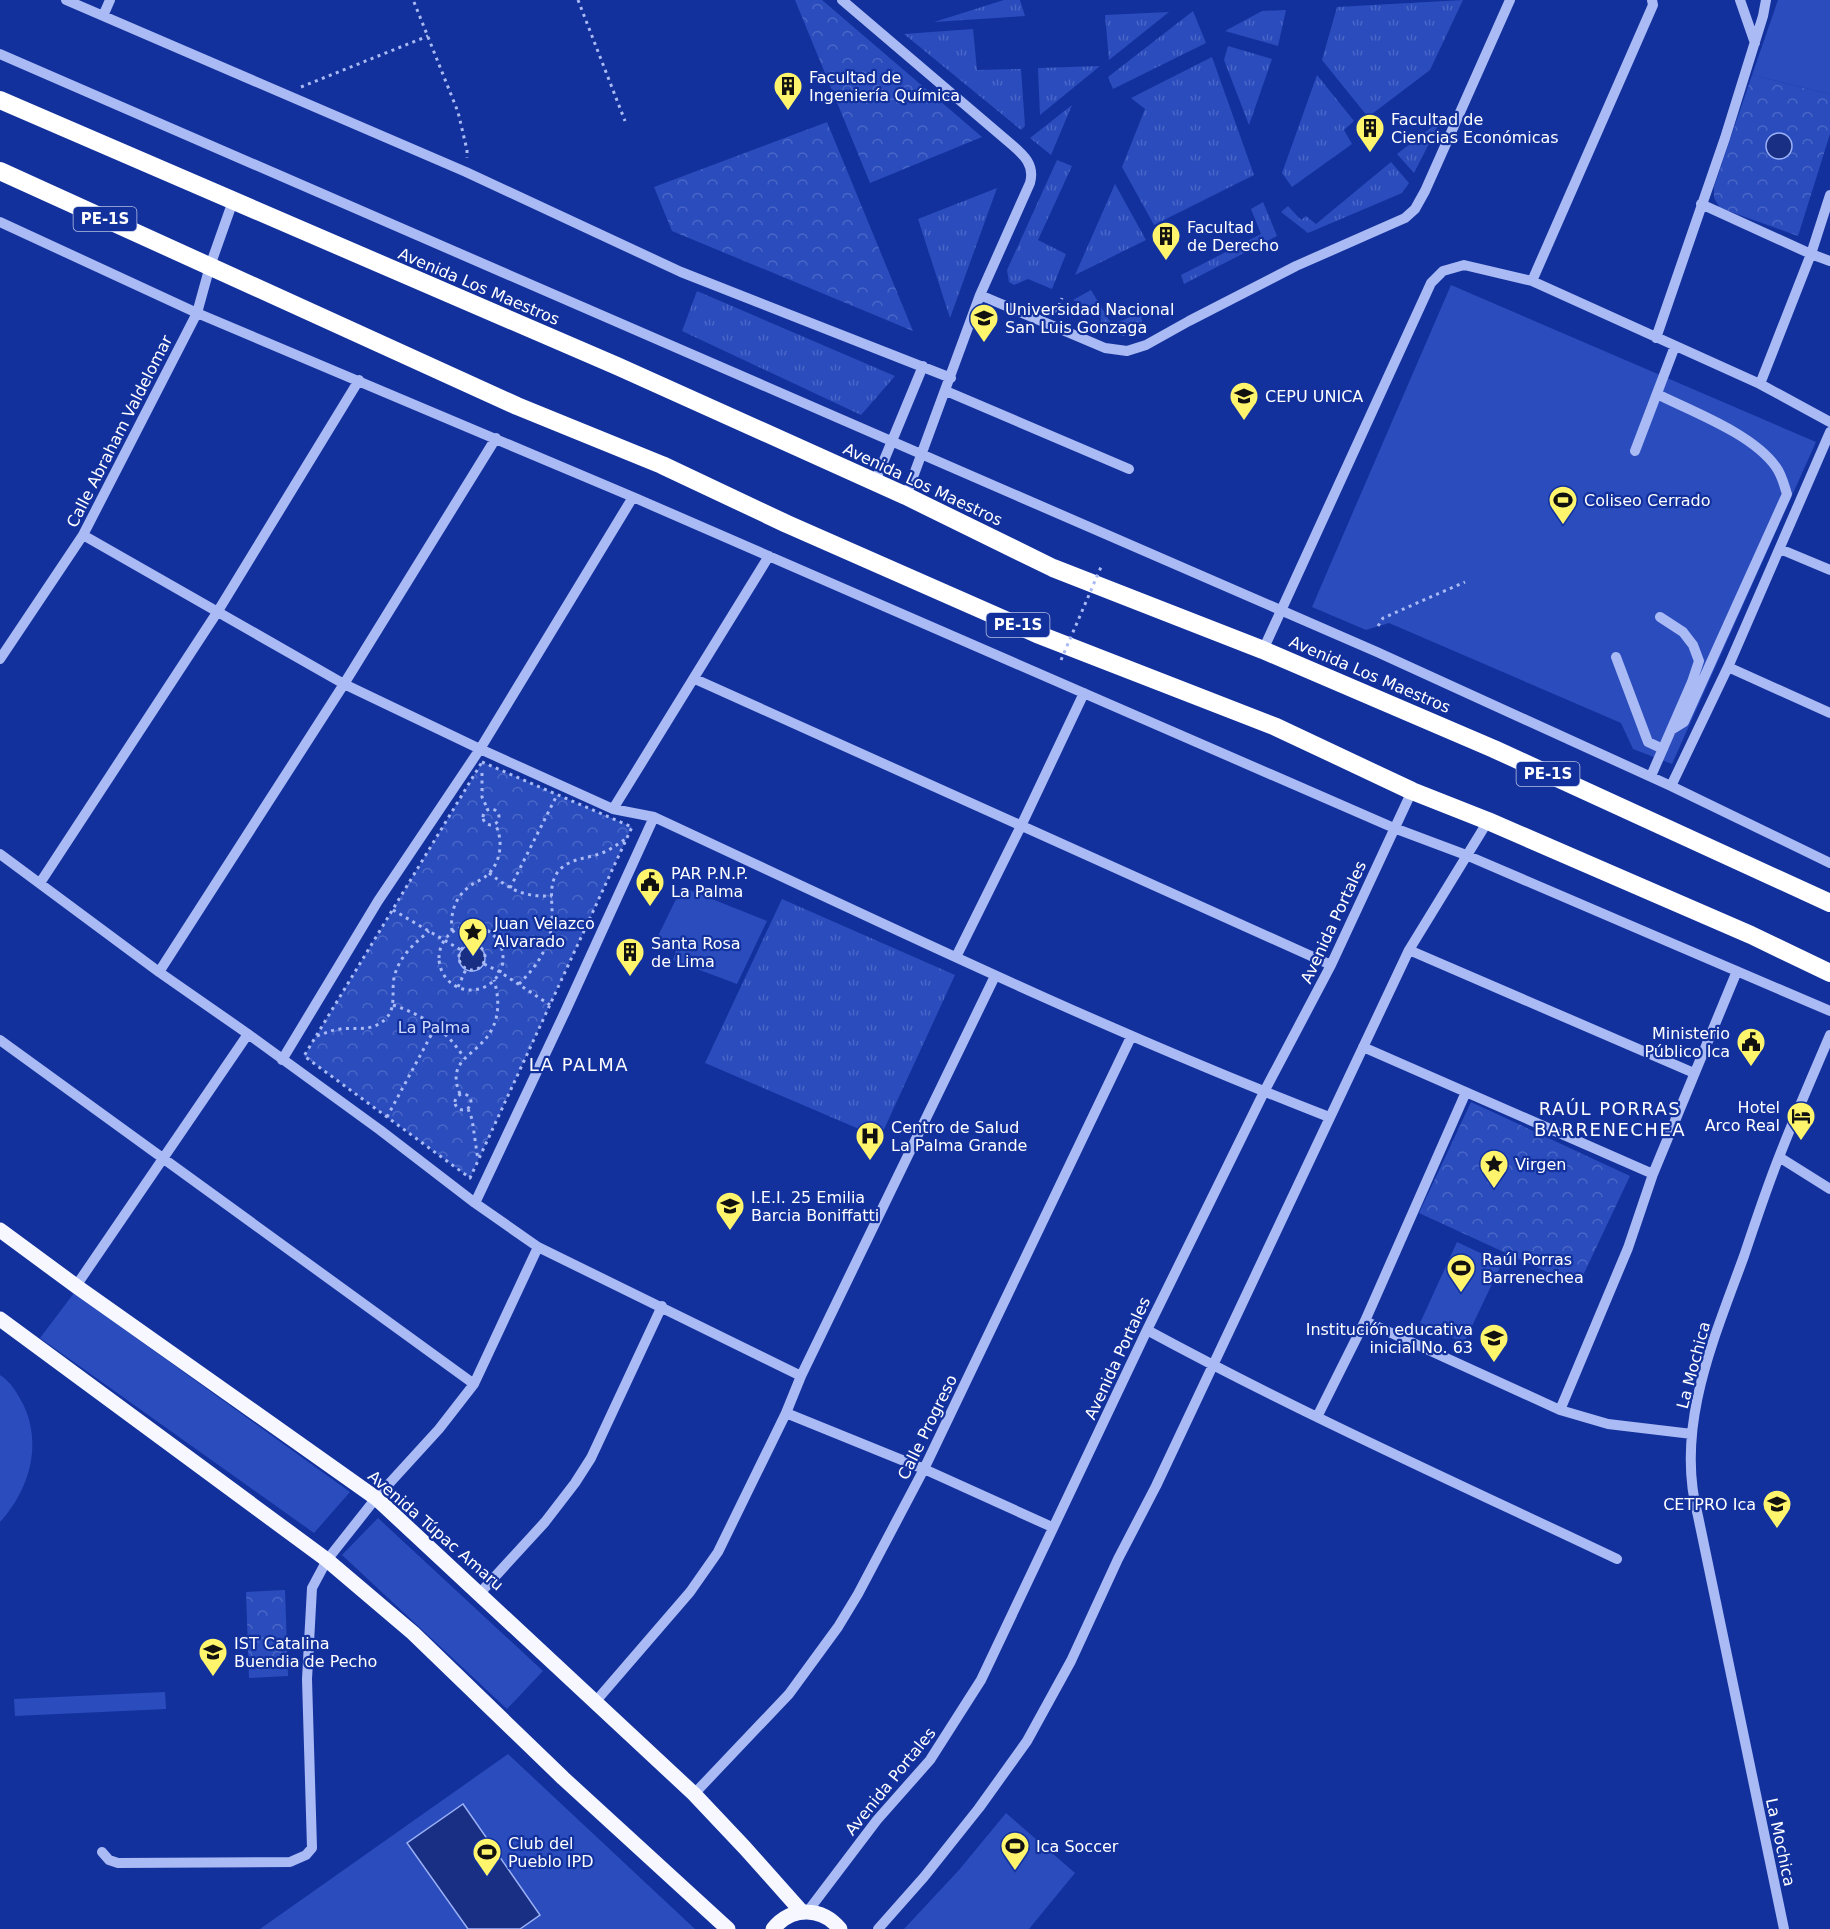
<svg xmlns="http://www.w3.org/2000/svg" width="1830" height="1929" font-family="'DejaVu Sans',sans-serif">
<defs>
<pattern id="grass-tufts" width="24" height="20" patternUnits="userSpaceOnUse" patternTransform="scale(1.5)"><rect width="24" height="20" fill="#2a4cbd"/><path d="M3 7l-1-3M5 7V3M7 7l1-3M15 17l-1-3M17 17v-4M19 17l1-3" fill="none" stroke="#4a67c7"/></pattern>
<pattern id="park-crowns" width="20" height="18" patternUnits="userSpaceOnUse" patternTransform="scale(1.5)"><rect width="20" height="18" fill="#2a4cbd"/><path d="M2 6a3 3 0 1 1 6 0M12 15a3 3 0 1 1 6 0" fill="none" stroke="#4a67c7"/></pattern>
</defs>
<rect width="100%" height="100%" fill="#13319d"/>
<path fill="url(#grass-tufts)" d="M 1004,0 L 1020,0 L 1025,16 L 934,22 Z
M 1463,0 L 1430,70 L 1368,117 L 1322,60 L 1337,7 Z
M 1286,10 L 1278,46 L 1225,31 L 1262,11 Z
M 1193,11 L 1206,43 L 1113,89 L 1108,77 Z
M 1169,12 L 1109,60 L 1105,15 Z
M 973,29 L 977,70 L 1021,69 L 1025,126 L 1021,130 L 904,34 Z
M 1228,46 L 1272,59 L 1249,125 L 1224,60 Z
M 1212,57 L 1254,175 L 1154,225 L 1122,167 L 1145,109 L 1131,98 Z
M 1100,66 L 1040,115 L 1038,68 Z
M 1317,75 L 1354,121 L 1344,130 L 1352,144 L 1292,187 L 1282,173 Z
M 1072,105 L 1051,155 L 1030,138 Z
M 1441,120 L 1414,173 L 1397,154 Z
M 1057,160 L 1072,166 L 1038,240 L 1066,254 L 1052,289 L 1028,279 L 1014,285 L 1009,282 L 1007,270 Z
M 1391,162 L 1409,183 L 1402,193 L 1308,233 L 1281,212 L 1288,206 L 1301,220 L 1306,216 L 1316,224 Z
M 1115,184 L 1146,240 L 1075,275 Z
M 997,188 L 950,318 L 918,219 Z
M 1263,202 L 1277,236 L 1184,284 L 1181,275 L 1261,234 L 1251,209 Z
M 1091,290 L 1112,325 L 1141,312 L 1142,326 L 1124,336 L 1102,331 L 1100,311 L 1073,300 Z
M 697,291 L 895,376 L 861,415 L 682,331 Z
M 782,899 L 955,975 L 880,1138 L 705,1063 Z"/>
<path fill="url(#park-crowns)" d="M 795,0 L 822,0 L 982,137 L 870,183 Z
M 1752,75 L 1830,94 L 1830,134 L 1798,236 L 1720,208 L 1714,198 L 1714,187 Z
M 827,122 L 913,331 L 672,231 L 654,187 Z
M 482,762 L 632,827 L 470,1178 L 304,1056 Z
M 1471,1102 L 1630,1176 L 1578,1286 L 1419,1213 Z
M 285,1590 L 288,1676 L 249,1678 L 246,1592 Z"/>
<path fill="#2a4cbd" d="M 1778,0 L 1830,0 L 1830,94 L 1752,75 Z
M 1451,285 L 1816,442 L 1672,764 L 1633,749 L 1621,723 L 1389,623 L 1366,630 L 1312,607 Z
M 682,887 L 767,921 L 737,984 L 673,960 L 677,948 L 656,940 Z
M 1457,1242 L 1502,1263 L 1464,1343 L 1420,1323 Z
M 74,1293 L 350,1492 L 314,1533 L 40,1338 Z
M 0,1375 C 11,1382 17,1393 23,1404 C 43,1445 29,1490 0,1522 Z
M 378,1518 L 543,1671 L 507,1709 L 342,1555 Z
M 165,1692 L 166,1709 L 15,1716 L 14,1699 Z
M 508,1754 L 695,1929 L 260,1929 Z
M 1006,1813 L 1075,1873 L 1029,1929 L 904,1929 L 959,1870 Z"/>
<path fill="#192f83" stroke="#9bb1f7" stroke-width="1.5" d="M1766 146a13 13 0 1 1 26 0a13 13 0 1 1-26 0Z
M459 958a13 13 0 1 1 26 0a13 13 0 1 1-26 0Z
M 463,1804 L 540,1915 L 520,1929 L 468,1929 L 407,1843 Z"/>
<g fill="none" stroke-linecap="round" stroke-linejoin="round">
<path stroke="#a9baf4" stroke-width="3" stroke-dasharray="3 4.5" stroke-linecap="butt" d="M 578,0 L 625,121
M 414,2 L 458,112 L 467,150 L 467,158
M 301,87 L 428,36
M 1056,313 L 1062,298
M 1378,626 L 1383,618 L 1465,582
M 482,762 L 632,827 L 470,1178 L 304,1056 Z
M 482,773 L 482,797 L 488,810
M483 817a8 8 0 1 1 16 0a8 8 0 1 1-16 0Z
M 489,873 C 511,890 523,897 552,896
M 510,888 L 556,797
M 393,910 L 461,950
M439 958a32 32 0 1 1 64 0a32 32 0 1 1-64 0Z
M 452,931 C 450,913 455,897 470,886 C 475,882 482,880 486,876 C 501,864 504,840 495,824
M459 957a13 13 0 1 1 26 0a13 13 0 1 1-26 0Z
M 480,946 L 488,930
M 484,964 L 500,972 L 550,1005
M 519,984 C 537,966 551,946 552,919 C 553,904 548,887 557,873 C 567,859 584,859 599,854 C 609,851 618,844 627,838
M 458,987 L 466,969
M 393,1005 C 423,1015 448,1031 464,1058
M 317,1036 C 325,1033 332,1030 340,1029 C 353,1027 365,1031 377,1025 C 402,1012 388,991 396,971 C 402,954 416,942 429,931
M455 1102a8 8 0 1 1 16 0a8 8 0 1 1-16 0Z
M 460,1094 C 445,1059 477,1056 491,1031 C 500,1015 499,997 494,980
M 468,1109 L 472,1119 L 478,1160
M 387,1117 L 436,1026"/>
<path stroke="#a9baf4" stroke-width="10" d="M 66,0 L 466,172 L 681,272 L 951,378
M 842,0 L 1011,144 C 1024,155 1035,165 1030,183 L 980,295 L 906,496
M 1740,0 L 1755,43
M 103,16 L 110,0
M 0,54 L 1377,652 L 1671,786 L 1830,863
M 1701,204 L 1811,254 L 1830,261
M 0,222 L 197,313 L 633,497 L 1394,828 L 1466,855 L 1830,1011
M 1532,281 L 1653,5 L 1652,0
M 980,295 L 1105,348 L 1127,351 L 1146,345 L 1189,321 L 1296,266 L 1405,218 L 1415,209 L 1425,191 L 1510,0
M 1656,338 L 1725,138 L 1763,16 L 1766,0
M 1760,384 L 1811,254 L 1830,195
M 946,391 L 1129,469
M 1657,394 C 1693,412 1753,434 1776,467 C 1782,475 1784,485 1787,494 L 1684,722 L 1671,730
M 1635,451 L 1675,346
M 875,482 L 923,366
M 83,535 L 344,684 L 480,749 L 613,809 L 654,817 C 878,921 1099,1028 1329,1117
M 1780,549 L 1830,570
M 1263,650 L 1431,283 L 1443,271 L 1464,265 L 1532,281 L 1760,384 L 1830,422
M 1616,657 L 1648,742 L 1663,749
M 0,659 L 83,535 L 197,313 L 210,266 L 233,201
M 1728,667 L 1830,713
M 695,679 L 1331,965
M 1651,776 L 1692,682 L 1699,661 L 1693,645 L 1683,632 L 1660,617
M 1671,786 L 1728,667 L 1830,432
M 613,809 L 769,556
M 0,854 L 159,972 L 248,1034 L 380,1130 L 475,1203 L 538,1247 L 801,1376
M 40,883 L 218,611 L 359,380
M 1409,950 L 1694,1073
M 956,957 L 1021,826 L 1084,693
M 159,972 L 344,684 L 496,438
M 0,1040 L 474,1384
M 1363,1047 L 1653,1174
M 282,1060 L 378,901 L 480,749 L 633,497
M 1779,1157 L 1830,1189
M 475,1203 L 565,1012 L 654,817
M 76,1286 L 248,1034
M 1365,1321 L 1560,1410 L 1608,1424 L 1692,1434
M 1147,1330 C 1300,1413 1459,1484 1617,1559
M 1560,1410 L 1628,1248 L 1653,1174 L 1737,971
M 786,1413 L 924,1469 L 1052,1527
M 1317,1417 L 1365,1321 L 1466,1092
M 480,1593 L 545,1522 L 575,1483 L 591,1458 L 662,1306
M 596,1701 L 690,1592 L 718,1552 L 786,1413 L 801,1376 L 995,976
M 694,1794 L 789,1694 L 838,1627 L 858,1594 L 924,1469 L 1131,1037
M 102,1852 L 109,1860 L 118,1863 L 290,1862 L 306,1855 L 312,1848 L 307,1679 L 312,1588 L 327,1560 L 376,1498 L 439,1429 L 474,1384 L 538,1247
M 808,1911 L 877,1820 L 930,1760 L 981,1680 L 1147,1330 L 1264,1092 L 1331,965 L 1412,791
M 878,1929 L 924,1877 L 979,1808 L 1027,1741 L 1071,1661 L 1118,1559 L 1156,1486 L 1409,950 L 1488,821
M 1784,1929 L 1698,1516 C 1674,1427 1714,1339 1744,1256 C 1755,1223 1766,1190 1779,1157 C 1795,1116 1813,1075 1830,1035"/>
<path stroke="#f6f7ff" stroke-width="15" d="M 0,1230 L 76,1286 L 376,1498 L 694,1794 L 745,1848 L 802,1912
M 0,1319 L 327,1560 L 413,1633 L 563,1778 L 728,1929
M 773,1929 C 792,1906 822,1907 840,1929"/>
<path stroke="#fff" stroke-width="18" d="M 0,100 L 617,366 L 906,496 L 1053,568 L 1263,650 L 1494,749 L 1830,903
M 0,171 L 517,406 L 662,465 L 787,524 L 1037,634 L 1276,727 L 1412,791 L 1488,821 L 1751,935 L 1830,973"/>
<path stroke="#a9baf4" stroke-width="3" stroke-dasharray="3 4.5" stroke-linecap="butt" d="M 1061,660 L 1101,567"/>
</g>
<defs>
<g id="building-pin" transform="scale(1.5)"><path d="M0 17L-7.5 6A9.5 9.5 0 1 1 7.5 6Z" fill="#fff56c" stroke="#13319d"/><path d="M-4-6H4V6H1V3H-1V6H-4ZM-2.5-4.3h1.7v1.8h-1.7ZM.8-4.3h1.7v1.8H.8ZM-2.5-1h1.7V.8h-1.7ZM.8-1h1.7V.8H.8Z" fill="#111"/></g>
<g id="university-pin" transform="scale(1.5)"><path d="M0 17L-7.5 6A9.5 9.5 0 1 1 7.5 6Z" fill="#fff56c" stroke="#13319d"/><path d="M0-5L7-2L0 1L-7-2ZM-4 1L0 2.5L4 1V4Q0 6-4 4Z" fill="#111"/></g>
<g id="school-pin" transform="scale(1.5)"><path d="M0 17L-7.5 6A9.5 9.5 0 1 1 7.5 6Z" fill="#fff56c" stroke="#13319d"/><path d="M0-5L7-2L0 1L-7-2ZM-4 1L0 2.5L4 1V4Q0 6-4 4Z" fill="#111"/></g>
<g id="stadium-pin" transform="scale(1.5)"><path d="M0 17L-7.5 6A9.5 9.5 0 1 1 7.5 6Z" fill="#fff56c" stroke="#13319d"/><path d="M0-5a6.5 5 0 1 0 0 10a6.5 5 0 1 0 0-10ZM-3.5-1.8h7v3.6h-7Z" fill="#111"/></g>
<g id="civic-pin" transform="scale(1.5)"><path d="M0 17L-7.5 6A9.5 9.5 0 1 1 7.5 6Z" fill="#fff56c" stroke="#13319d"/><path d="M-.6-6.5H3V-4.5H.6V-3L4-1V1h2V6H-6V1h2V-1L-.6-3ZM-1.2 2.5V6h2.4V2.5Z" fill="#111"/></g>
<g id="sight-pin" transform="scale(1.5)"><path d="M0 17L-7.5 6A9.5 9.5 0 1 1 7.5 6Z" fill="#fff56c" stroke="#13319d"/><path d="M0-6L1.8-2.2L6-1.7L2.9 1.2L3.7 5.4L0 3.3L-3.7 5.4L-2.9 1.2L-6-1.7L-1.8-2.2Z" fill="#111"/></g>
<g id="hotel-pin" transform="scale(1.5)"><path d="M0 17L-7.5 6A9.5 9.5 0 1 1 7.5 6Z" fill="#fff56c" stroke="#13319d"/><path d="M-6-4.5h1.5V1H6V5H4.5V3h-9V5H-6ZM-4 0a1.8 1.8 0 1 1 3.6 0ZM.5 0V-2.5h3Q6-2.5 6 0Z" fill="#111"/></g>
<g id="hospital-pin" transform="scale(1.5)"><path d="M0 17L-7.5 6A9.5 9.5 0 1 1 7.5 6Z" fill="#fff56c" stroke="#13319d"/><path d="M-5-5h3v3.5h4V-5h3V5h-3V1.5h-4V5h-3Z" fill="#111"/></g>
</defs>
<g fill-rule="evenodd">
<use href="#building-pin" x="788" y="86"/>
<use href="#building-pin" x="1370" y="128"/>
<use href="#building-pin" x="1166" y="236"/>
<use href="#university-pin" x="984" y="318"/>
<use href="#school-pin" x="1244" y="396"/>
<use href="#stadium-pin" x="1563" y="500"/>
<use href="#civic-pin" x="650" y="882"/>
<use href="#sight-pin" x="473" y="932"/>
<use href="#building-pin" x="630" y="952"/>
<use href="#civic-pin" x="1751" y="1042"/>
<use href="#hotel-pin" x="1801" y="1116"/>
<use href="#hospital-pin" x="870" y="1136"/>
<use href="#sight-pin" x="1494" y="1164"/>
<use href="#school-pin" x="730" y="1206"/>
<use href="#stadium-pin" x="1461" y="1268"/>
<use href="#school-pin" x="1494" y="1338"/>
<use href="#university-pin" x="1777" y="1504"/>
<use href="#university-pin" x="213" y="1652"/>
<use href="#stadium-pin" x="1015" y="1846"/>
<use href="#stadium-pin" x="487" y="1852"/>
</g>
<g text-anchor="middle" stroke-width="4.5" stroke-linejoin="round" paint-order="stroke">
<g fill="#13319d" stroke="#b8c1e2" stroke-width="1.5">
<rect x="73.5" y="207" width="63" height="24" rx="4.5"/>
<rect x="986.5" y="613" width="63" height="24" rx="4.5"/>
<rect x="1516.5" y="762" width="63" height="24" rx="4.5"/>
</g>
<g font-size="15" font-weight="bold" fill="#fff">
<text x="105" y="224">PE-1S</text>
<text x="1018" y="630">PE-1S</text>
<text x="1548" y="779">PE-1S</text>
</g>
<g font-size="16" fill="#fff" stroke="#13319d" text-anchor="start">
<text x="809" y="83">Facultad de<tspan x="809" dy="18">Ingeniería Química</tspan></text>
<text x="1391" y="125">Facultad de<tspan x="1391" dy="18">Ciencias Económicas</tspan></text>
<text x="1187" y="233">Facultad<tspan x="1187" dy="18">de Derecho</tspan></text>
<text x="1005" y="315">Universidad Nacional<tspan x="1005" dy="18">San Luis Gonzaga</tspan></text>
<text x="1265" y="402">CEPU UNICA</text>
<text x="1584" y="506">Coliseo Cerrado</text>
<text x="671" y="879">PAR P.N.P.<tspan x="671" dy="18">La Palma</tspan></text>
<text x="494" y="929">Juan Velazco<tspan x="494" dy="18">Alvarado</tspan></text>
<text x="651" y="949">Santa Rosa<tspan x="651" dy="18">de Lima</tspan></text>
<text x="1730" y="1039" text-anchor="end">Ministerio<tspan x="1730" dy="18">Público Ica</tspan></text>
<text x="1780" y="1113" text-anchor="end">Hotel<tspan x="1780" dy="18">Arco Real</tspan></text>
<text x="891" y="1133">Centro de Salud<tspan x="891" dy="18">La Palma Grande</tspan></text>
<text x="1515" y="1170">Virgen</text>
<text x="751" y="1203">I.E.I. 25 Emilia<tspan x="751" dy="18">Barcia Boniffatti</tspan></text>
<text x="1482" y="1265">Raúl Porras<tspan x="1482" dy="18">Barrenechea</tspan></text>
<text x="1473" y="1335" text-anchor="end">Institución educativa<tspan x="1473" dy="18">inicial No. 63</tspan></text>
<text x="1756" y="1510" text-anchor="end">CETPRO Ica</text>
<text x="234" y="1649">IST Catalina<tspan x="234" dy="18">Buendia de Pecho</tspan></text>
<text x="508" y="1849">Club del<tspan x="508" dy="18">Pueblo IPD</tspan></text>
<text x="1036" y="1852">Ica Soccer</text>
</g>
<g font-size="16" fill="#fff" stroke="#13319d">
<text transform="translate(479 286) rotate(23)" y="6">Avenida Los Maestros</text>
<text transform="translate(119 431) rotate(-63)" y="6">Calle Abraham Valdelomar</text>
<text transform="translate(923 484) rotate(25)" y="6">Avenida Los Maestros</text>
<text transform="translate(1370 674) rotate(23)" y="6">Avenida Los Maestros</text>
<text transform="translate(1333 922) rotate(-65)" y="6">Avenida Portales</text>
<text transform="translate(1117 1358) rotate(-65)" y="6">Avenida Portales</text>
<text transform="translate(1693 1365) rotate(-75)" y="6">La Mochica</text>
<text transform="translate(927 1427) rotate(-64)" y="6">Calle Progreso</text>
<text transform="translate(436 1530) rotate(41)" y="6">Avenida Túpac Amaru</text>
<text transform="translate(890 1781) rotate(-51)" y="6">Avenida Portales</text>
<text transform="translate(1781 1842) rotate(78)" y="6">La Mochica</text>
</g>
<g font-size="16" fill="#d1dcfd" stroke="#13319d">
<text x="434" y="1033">La Palma</text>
</g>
<g font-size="18" letter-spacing="1.5" fill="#fff" stroke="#13319d">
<text x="579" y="1071">LA PALMA</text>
<text x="1610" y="1115">RAÚL PORRAS<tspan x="1610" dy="21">BARRENECHEA</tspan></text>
</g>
</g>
</svg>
